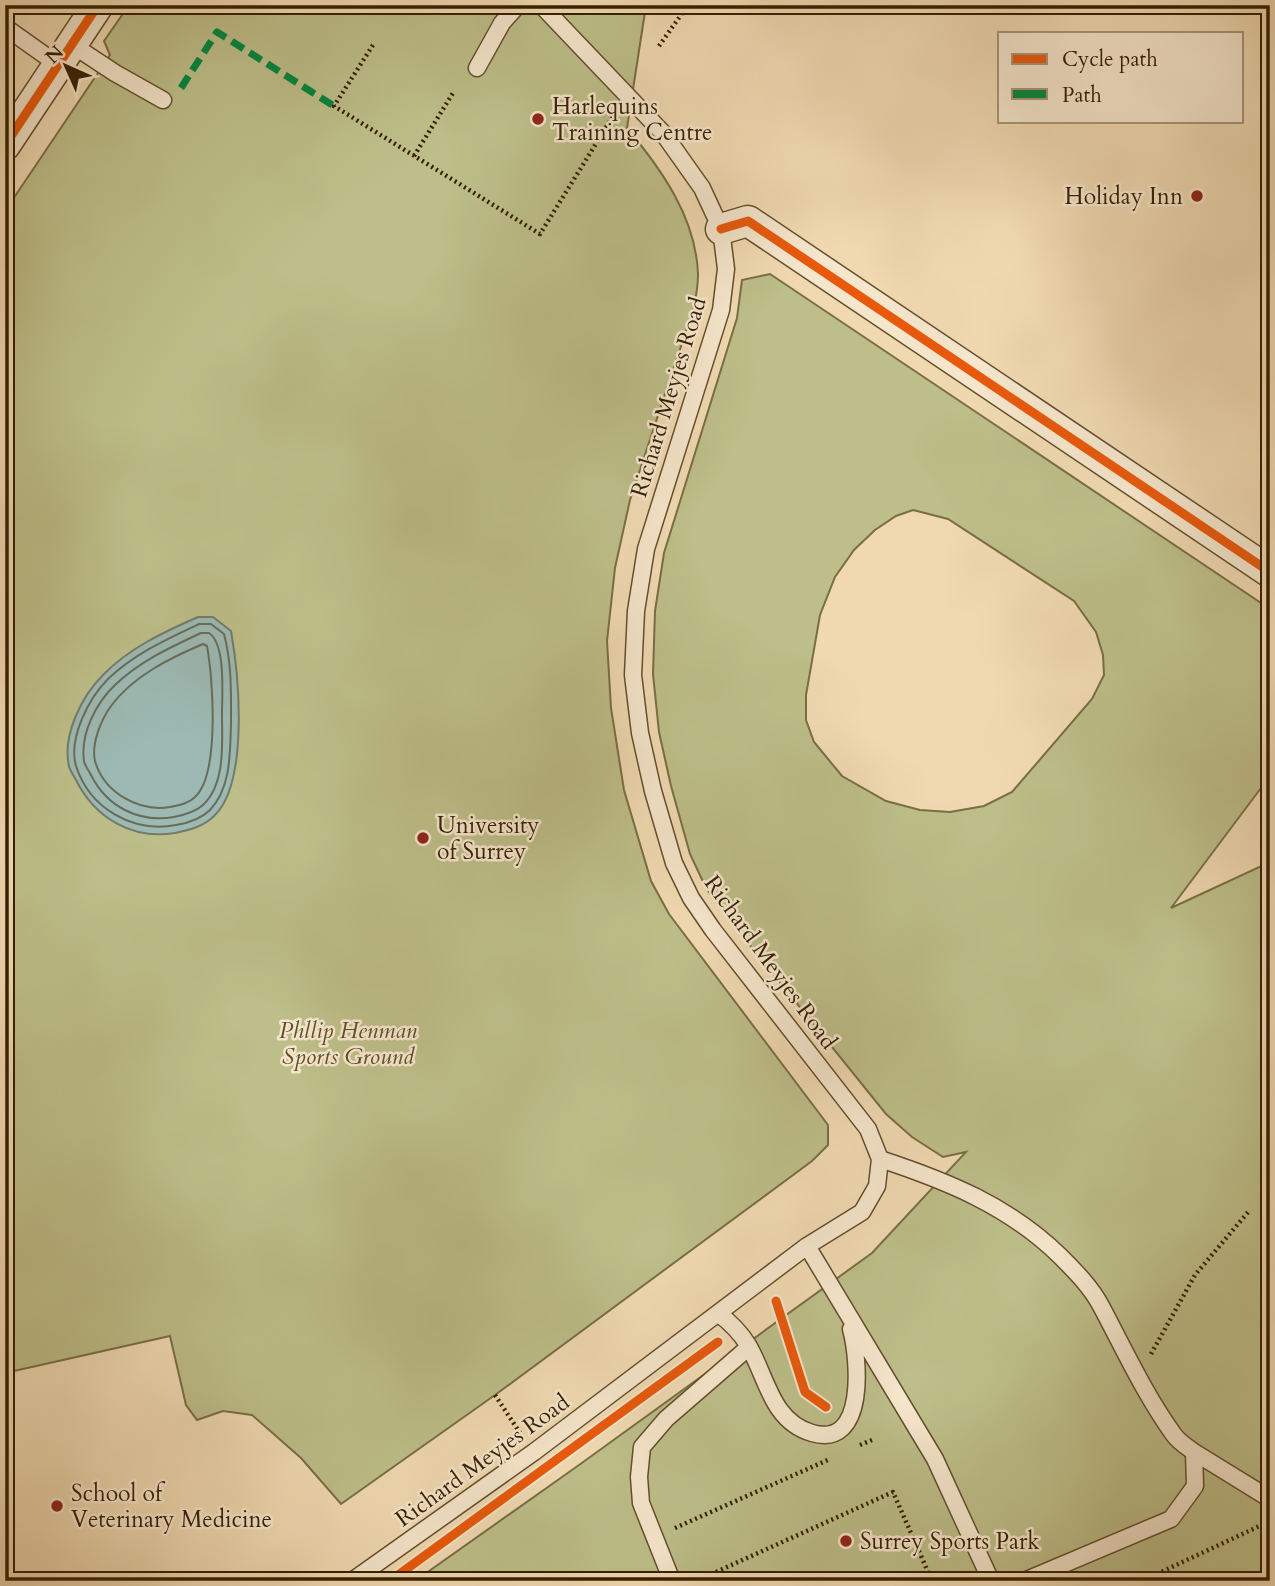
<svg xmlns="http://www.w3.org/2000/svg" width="1275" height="1586" font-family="Cardo,serif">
<rect width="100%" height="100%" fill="#f0d9b1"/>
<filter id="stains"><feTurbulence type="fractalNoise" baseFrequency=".00286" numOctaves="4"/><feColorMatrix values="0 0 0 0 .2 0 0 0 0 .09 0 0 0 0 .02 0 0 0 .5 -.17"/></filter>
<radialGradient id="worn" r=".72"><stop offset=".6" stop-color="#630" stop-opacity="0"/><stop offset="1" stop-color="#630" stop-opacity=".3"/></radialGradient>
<path fill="#bdbe89" stroke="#796e44" stroke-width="2" fill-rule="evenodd" d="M 129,5 L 650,5 L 645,12 L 627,128 C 662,170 696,218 698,274 C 698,285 696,297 694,307 L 630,500 L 615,568 L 607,641 L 611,708 L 624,790 L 651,881 L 669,914 L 828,1125 L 828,1145 L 812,1161 L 495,1395 L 341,1504 L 301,1458 L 252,1415 L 223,1411 L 197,1420 L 186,1405 L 170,1336 L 5,1373 L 5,211 L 110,55 L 104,41 Z
M 770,274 L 1270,609 L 1270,776 L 1171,908 L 1270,862 L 1270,1581 L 415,1581 L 579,1465 L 872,1253 L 966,1152 L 943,1157 L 912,1137 L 886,1114 L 728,918 L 706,888 L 690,854 L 671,786 L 659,732 L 653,674 L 655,611 L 664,553 L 737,318 L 742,280 ZM 913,510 L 948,519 L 1074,601 L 1096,632 L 1103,655 L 1104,675 L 1092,699 L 1012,792 L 984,806 L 950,812 L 920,810 L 886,801 L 842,776 L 814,742 L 806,720 L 806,695 L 820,615 L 835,577 L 854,550 L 875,530 L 896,516 Z"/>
<path fill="#9cb9b3" stroke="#737b6b" stroke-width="2" d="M 198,617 L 213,617 L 231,631 C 239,676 249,783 214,816 C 203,827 189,830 175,833 C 132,840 95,818 76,780 C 74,776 70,771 69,766 C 62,735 82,696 103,675 C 129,648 164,632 198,617 Z"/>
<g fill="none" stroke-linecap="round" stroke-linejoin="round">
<path stroke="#686c5a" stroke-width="2" d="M 199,624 L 211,624 L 224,634 C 232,664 231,694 231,724 C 230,753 231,788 210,810 C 201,819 188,823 176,825 C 133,833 90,809 76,766 C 68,738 89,698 108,679 C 134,654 167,639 199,624 Z
M 201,633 L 209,633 C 226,644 222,694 222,714 C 222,742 226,783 203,805 C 195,812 184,815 174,817 C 139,823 107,807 91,775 C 89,771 85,766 84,761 C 80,734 96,703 115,685 C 140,661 171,647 201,633 Z
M 203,644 L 207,646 C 213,678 220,774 195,797 C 188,804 179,805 170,807 C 139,812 104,793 95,761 C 91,744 101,720 111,706 C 133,676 170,658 203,644 Z"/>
<g stroke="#644e2c" stroke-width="19">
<path id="service" d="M 5,27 L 57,64
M 71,44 L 115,73 L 163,100
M 477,68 L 502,23 L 518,5
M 880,1159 C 947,1181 1009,1206 1060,1256 C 1075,1271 1091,1287 1101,1306 C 1124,1349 1145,1395 1174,1435 C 1179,1442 1187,1447 1194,1452 L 1195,1486 L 1171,1519 L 1024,1581
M 807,1246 L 935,1459 L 991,1581
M 719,1314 C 731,1323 740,1332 748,1345 C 767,1377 771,1421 812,1433 C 867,1449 859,1359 851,1329
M 1194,1452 L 1270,1499
M 352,1581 L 534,1452 L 807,1246 L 862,1212 L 877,1186 L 880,1159 L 868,1129 L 713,930 L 691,898 L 674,863 L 653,791 L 640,733 L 633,675 L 636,611 L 646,549 L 721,310 L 726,269 L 721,229 L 702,188 L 663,133 L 541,5
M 672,1581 L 641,1503 L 639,1477 L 642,1447 L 666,1419 L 749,1347"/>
</g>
<g stroke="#644e2c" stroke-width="33">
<path id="minor" d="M 5,145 L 98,5
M 721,229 L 748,221 L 1270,572"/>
</g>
<path stroke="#351f00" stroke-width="4.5" stroke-dasharray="2 3.5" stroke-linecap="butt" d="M 373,45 L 334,106 L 540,234 L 615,113
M 659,46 L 688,5
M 414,156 L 453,93
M 1151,1354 L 1195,1275 L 1249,1211
M 495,1395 L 520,1433
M 860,1445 L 872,1440
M 675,1528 L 830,1459
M 696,1581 L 893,1492 L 932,1581
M 1142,1581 L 1268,1522"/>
<use href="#service" stroke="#f5e6cc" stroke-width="16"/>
<use href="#minor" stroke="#f5e6cc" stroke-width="30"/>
<path stroke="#00873e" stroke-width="7" stroke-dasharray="14 7" stroke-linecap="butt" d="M 181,88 L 217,32 L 334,106"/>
<g stroke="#f5e6cc" stroke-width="13">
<path id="cycleway" d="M 5,145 L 98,5
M 721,229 L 748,221 L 1270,572
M 776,1301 L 805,1392 L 826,1407
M 390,1581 L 718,1342"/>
</g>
<use href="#cycleway" stroke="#e8590c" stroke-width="9"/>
</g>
<g fill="#8f2418" stroke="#f5e6cc" stroke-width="2.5">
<circle cx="538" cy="119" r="7"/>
<circle cx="1197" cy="196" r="7"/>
<circle cx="423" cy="838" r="7"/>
<circle cx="57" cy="1506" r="7"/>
<circle cx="846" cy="1541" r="7"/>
</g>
<g text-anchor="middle" stroke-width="5" stroke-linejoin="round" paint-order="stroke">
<g font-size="23" fill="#351f00" stroke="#f5e6cc" text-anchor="start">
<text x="552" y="114">Harlequins<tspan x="552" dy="26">Training Centre</tspan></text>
<text x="1183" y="204" text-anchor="end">Holiday Inn</text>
<text x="437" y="833">University<tspan x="437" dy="26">of Surrey</tspan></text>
<text x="71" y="1501">School of<tspan x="71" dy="26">Veterinary Medicine</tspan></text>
<text x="860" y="1549">Surrey Sports Park</text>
</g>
<g font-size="23" fill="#351f00" stroke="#f5e6cc">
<text transform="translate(668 397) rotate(-73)" y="8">Richard Meyjes Road</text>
<text transform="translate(771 962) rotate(54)" y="8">Richard Meyjes Road</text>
<text transform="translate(482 1460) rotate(-36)" y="8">Richard Meyjes Road</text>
</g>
<g font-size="23" font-style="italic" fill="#5e4f29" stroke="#f5e6cc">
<text x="348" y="1038">Phllip Henman<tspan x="348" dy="26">Sports Ground</tspan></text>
</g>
</g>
<rect width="1275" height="1586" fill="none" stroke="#f0d9b1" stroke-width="28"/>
<rect x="7" y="7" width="1261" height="1572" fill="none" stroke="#351f00" stroke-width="3.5"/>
<rect x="14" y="14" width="1247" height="1558" fill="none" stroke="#351f00" stroke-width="2"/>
<rect x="998" y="32" width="245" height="91" fill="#f5e6cc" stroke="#a8967a" stroke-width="2"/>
<rect x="1012" y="54" width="35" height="10" fill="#e8590c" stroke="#a8967a" stroke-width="2"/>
<text x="1062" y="66" font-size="21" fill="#351f00">Cycle path</text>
<rect x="1012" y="89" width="35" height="10" fill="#00873e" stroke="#a8967a" stroke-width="2"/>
<text x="1062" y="102" font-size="21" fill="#351f00">Path</text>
<g transform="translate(66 66) rotate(315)" stroke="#f5e6cc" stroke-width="5" paint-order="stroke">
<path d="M0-5L12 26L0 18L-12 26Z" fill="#351f00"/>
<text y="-10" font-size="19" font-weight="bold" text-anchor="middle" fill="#351f00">N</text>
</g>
<rect width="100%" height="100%" filter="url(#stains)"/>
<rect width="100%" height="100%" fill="url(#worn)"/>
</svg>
